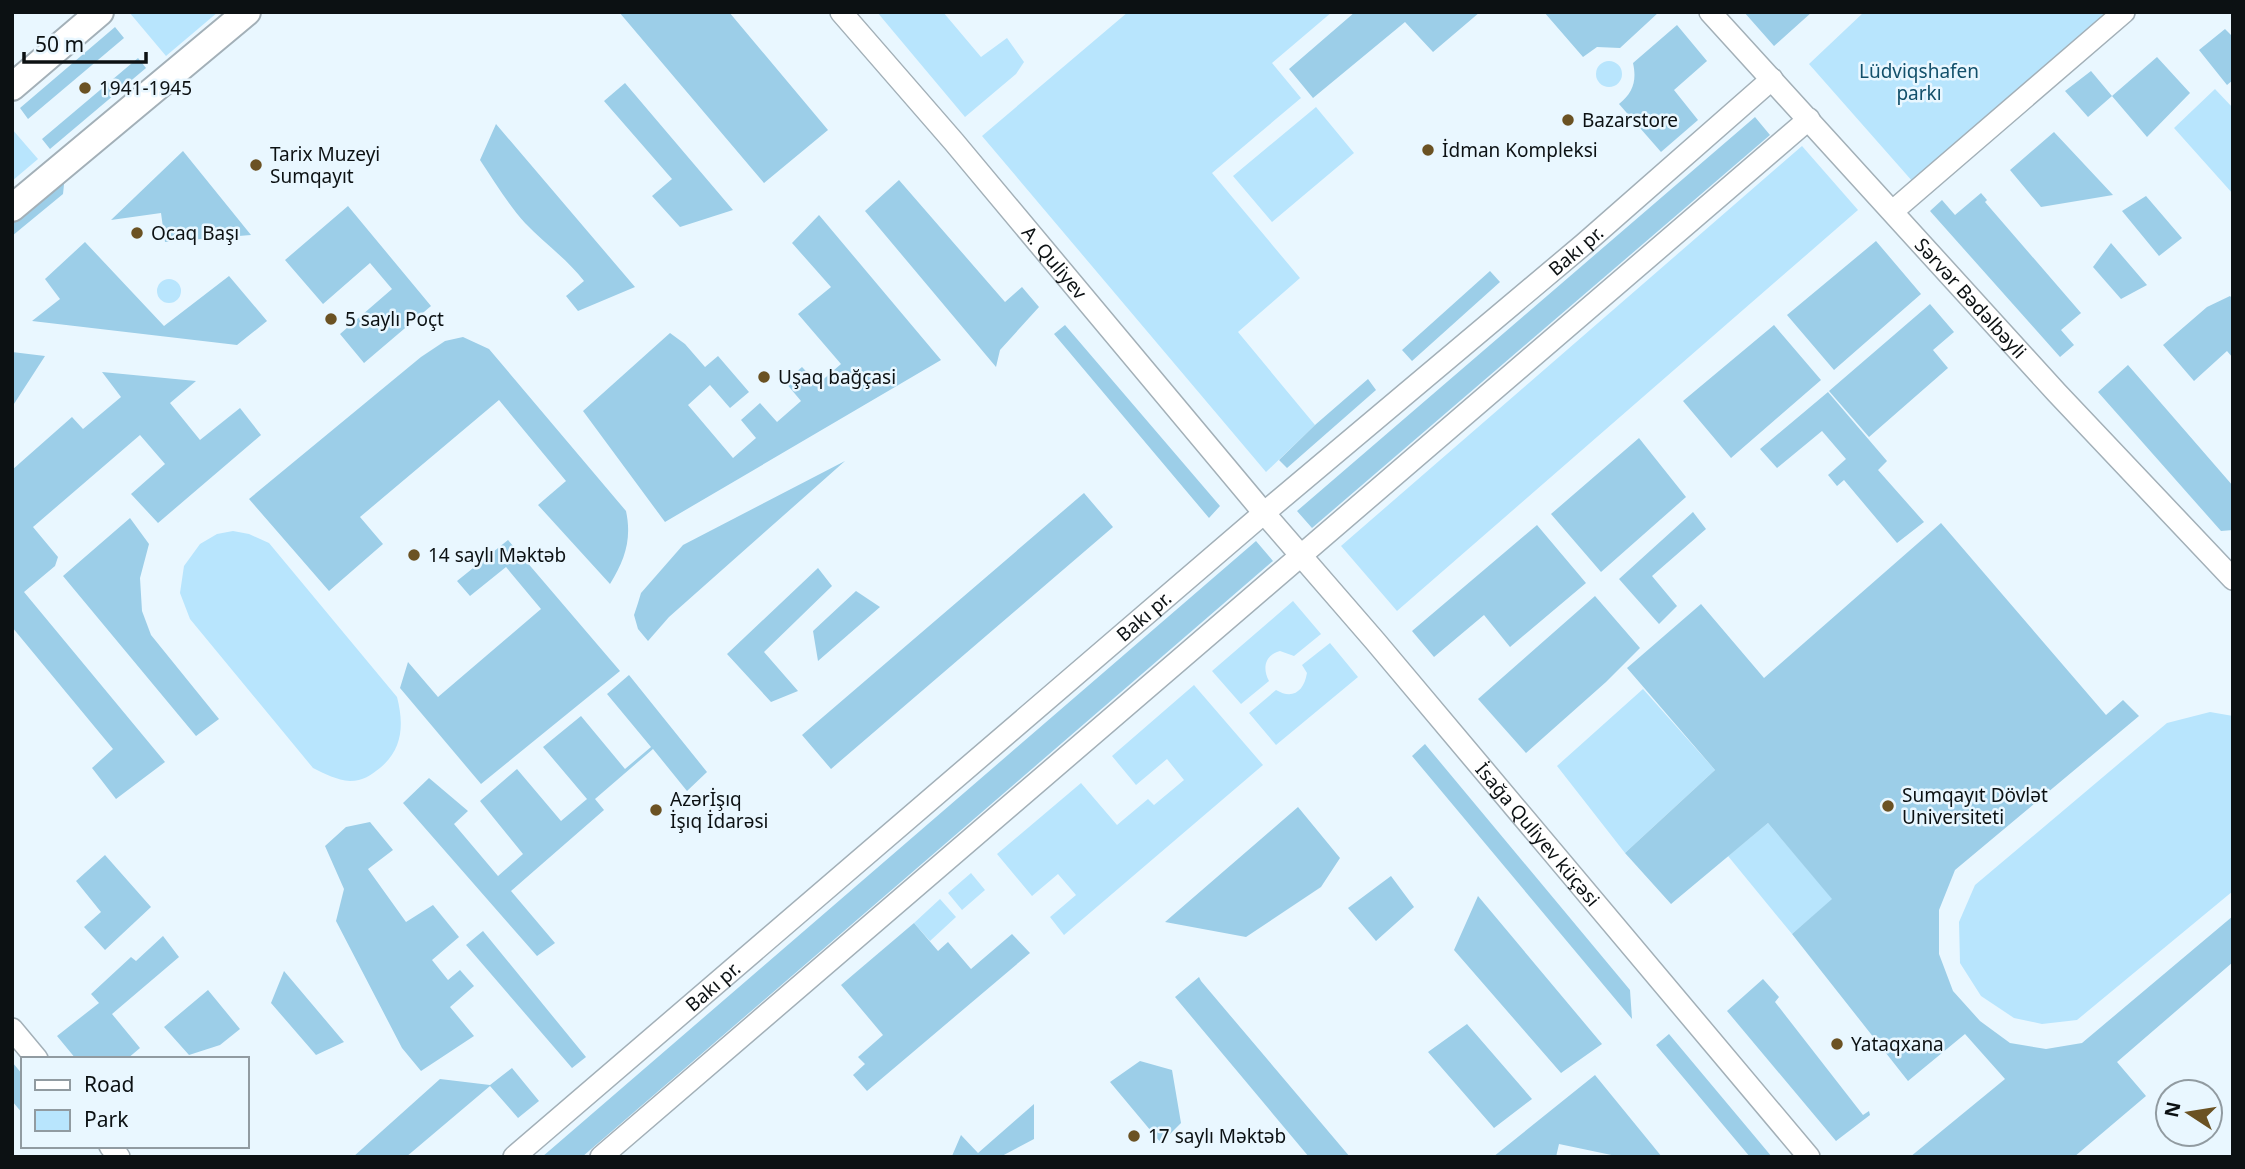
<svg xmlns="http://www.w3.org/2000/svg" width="2245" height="1169" font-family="'Noto Sans',sans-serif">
<rect width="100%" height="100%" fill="#e9f7ff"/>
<path fill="#b8e5fd" d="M 129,12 L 218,12 L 166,56 Z
M 877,12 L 943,12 L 981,57 L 1007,38 L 1024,62 L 1016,74 L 965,117 Z
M 1128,12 L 1332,12 L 1272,63 L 1301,98 L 1212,173 L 1300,278 L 1238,332 L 1315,425 L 1266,472 L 982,136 Z
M 1864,12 L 2112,12 L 1913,182 L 1809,64 Z
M1596 74a13 13 0 1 1 26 0a13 13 0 1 1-26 0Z
M 2215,89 L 2233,108 L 2233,194 L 2174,128 Z
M 1316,107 L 1354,153 L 1272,222 L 1233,176 Z
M 12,129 L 38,159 L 12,181 Z
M 1802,146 L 1858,210 L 1397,611 L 1341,546 Z
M157 291a12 12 0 1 1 24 0a12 12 0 1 1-24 0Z
M 233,531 L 249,534 L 269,543 L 397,697 C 404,724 403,749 380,768 C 371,775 363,781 350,781 C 337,780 325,774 313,768 L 190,619 L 180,593 L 184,566 L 200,544 L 217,534 Z
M 1293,601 L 1321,634 L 1294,656 L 1280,651 C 1265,655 1262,668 1269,681 L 1241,704 L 1212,671 Z
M 1330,643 L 1358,677 L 1276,745 L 1249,713 L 1276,690 C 1293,700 1304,691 1307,673 L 1302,665 Z
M 1194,685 L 1263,765 L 1064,935 L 1050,917 L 1076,895 L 1058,874 L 1032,896 L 997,854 L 1081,783 L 1117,825 L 1148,799 L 1154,805 L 1184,780 L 1167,759 L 1136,785 L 1112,756 Z
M 1643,689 L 1715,770 L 1625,853 L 1557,766 Z
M 2210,712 L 2233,716 L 2233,891 L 2077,1020 L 2042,1024 L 2014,1018 L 1981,996 L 1960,963 L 1959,922 L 1975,885 L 2167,723 Z
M 1768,823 L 1833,899 L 1792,934 L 1728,856 Z
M 971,873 L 985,890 L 962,910 L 948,893 Z
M 940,899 L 956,917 L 930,941 L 914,923 Z"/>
<path fill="#9ccee8" d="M 619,12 L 729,12 L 828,130 L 764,183 Z
M 1355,12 L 1480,12 L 1433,52 L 1405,22 L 1313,98 L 1289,69 Z
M 1544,12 L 1659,12 L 1620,48 L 1597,47 L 1583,57 Z
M 1744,12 L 1812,12 L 1774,46 Z
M 1677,25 L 1707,61 L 1674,90 L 1698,120 L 1661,152 L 1619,104 C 1633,93 1637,81 1633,63 Z
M 115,27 L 124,38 L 28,119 L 20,108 Z
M 2225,29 L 2233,37 L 2233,80 L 2227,85 L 2199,50 Z
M 2157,57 L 2190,93 L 2147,137 L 2112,96 L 2088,117 L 2065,91 L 2091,71 L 2112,96 Z
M 138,58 L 146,68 L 50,149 L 42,139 Z
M 625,83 L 733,210 L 680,227 L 652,196 L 672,179 L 604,101 Z
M 1755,117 L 1770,135 L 1312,528 L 1297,511 Z
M 496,124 L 635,287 L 578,311 L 566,296 L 584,281 C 567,259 544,243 525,223 C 508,204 494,181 480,160 Z
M 2054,132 L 2113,195 L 2041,207 L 2010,170 Z
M 183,151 L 251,235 L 165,242 L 161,213 L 111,220 Z
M 65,175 L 63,194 L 12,236 L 12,220 Z
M 899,180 L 1005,302 L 1022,287 L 1039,307 L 1000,350 L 996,367 L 865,211 Z
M 1981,193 L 1987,200 L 1985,202 L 2081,313 L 2061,330 L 2074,345 L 2060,357 L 1930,211 L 1942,200 L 1955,215 Z
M 2146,196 L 2182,238 L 2159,256 L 2122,211 Z
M 348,206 L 431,306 L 364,363 L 340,334 L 392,289 L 370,263 L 323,304 L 285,260 Z
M 819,215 L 941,360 L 665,522 L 583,411 L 670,333 L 685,344 L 705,367 L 718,356 L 749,392 L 730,408 L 710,385 L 688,405 L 733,458 L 756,438 L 741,420 L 760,403 L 777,422 L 801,401 L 785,382 L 802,367 L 818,384 L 841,364 L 798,314 L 831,287 L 792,243 Z
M 1876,241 L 1921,294 L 1834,370 L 1787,315 Z
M 85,242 L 164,326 L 229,276 L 267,321 L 237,345 L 32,321 L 60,299 L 45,279 Z
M 2111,243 L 2147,285 L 2121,299 L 2093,267 Z
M 1490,271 L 1500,282 L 1412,361 L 1402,350 Z
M 2230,296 L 2233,299 L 2233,358 L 2227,351 L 2194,381 L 2163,345 L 2207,307 Z
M 1930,304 L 1954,332 L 1933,350 L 1948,368 L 1869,437 L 1829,391 Z
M 1065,325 L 1220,506 L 1209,518 L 1054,334 Z
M 1774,325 L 1821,380 L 1731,458 L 1683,401 Z
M 463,337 L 489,349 L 626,511 C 632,539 625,560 610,584 L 538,505 L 566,481 L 499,400 L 360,517 L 383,544 L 329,591 L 249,499 L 421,357 L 445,341 Z
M 12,352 L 45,356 L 12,407 Z
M 2128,365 L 2233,486 L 2233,530 L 2221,531 L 2098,392 Z
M 102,372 L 196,381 L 170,403 L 200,440 L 240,408 L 261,435 L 158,523 L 131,494 L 165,464 L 140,435 L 33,527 L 58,557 L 55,566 L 24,592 L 165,762 L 116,799 L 92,768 L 113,749 L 12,627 L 12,470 L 72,417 L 83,429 L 121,397 Z
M 1368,379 L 1376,390 L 1287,468 L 1279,460 L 1315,425 Z
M 1828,392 L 1887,461 L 1878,470 L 1924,522 L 1897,543 L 1844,480 L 1837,486 L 1828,475 L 1846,459 L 1822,431 L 1777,468 L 1760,449 Z
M 1639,438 L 1686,497 L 1601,572 L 1551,514 Z
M 845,461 L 669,617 L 648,641 L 638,629 L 634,615 L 638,603 L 641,593 L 683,545 Z
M 1084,493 L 1113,527 L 831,769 L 802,735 Z
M 1693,512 L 1706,529 L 1652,576 L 1677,606 L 1659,624 L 1619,579 Z
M 130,518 L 149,544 L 140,578 L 142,611 L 151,635 L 219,719 L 196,736 L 63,576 Z
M 1941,523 L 2106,715 L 2123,700 L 2139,716 L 1955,870 L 1939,910 L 1939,954 L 1953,991 L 1980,1021 L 2010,1043 L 2046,1049 L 2082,1043 L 2233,916 L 2233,962 L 2117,1062 L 2146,1096 L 2074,1157 L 1910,1157 L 2005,1079 L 1965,1034 L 1908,1081 L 1792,934 L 1832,899 L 1768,823 L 1671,904 L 1625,853 L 1715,770 L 1627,668 L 1701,604 L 1764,678 Z
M 1537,525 L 1586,583 L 1510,647 L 1484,615 L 1434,657 L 1412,631 Z
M 508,540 L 620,671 L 481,784 L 400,688 L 408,662 L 438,697 L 541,609 L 506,567 L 470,596 L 457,581 Z
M 1256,541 L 1273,561 L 582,1157 L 542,1157 Z
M 818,568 L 832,586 L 764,652 L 798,691 L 771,702 L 727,654 Z
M 856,591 L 880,607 L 818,661 L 813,631 Z
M 1595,596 L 1640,648 L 1606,682 L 1526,753 L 1478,699 Z
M 629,675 L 707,772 L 687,791 L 653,749 L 595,799 L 604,810 L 511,891 L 555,943 L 537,956 L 403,803 L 429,778 L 468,811 L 454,824 L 498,876 L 523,854 L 480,801 L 517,769 L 561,821 L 587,799 L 543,747 L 581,716 L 625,769 L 651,747 L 607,694 Z
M 1425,744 L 1630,990 L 1632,1019 L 1412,756 Z
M 1298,807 L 1340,858 L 1321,887 L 1246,937 L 1165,922 Z
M 370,822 L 393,850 L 368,869 L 406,922 L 433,905 L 459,937 L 432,960 L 448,980 L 460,970 L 474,986 L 450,1007 L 474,1036 L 421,1071 L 402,1048 L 336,921 L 344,889 L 325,846 L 346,827 Z
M 105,855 L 151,907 L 105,950 L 84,927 L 101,912 L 76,881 Z
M 1391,876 L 1414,907 L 1376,941 L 1348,908 Z
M 1478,896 L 1602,1044 L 1561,1073 L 1454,950 Z
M 914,923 L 938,951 L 948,942 L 971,969 L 1012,934 L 1030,953 L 867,1091 L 853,1075 L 865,1064 L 858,1057 L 883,1035 L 841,985 Z
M 483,931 L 586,1057 L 572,1068 L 466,945 Z
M 163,936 L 179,957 L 112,1014 L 140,1048 L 127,1059 L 76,1059 L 57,1036 L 99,1003 L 91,994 L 131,957 L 136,961 Z
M 284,971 L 344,1042 L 316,1055 L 271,1003 Z
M 1199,977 L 1201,981 L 1350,1157 L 1309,1157 L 1175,997 Z
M 1763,979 L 1779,997 L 1775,1002 L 1863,1115 L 1869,1111 L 1870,1115 L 1836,1141 L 1727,1011 Z
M 208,990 L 240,1029 L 220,1045 L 189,1055 L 164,1027 Z
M 1467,1024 L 1532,1099 L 1494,1128 L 1428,1052 Z
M 1669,1034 L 1772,1157 L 1750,1157 L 1656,1045 Z
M 1140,1061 L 1172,1070 L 1181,1123 L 1161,1143 L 1110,1082 Z
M 12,1062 L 23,1075 L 23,1114 L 12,1101 Z
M 512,1068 L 539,1101 L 518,1118 L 490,1086 L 406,1157 L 353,1157 L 440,1079 L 490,1085 Z
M 1595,1075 L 1662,1157 L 1621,1157 L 1559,1144 L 1556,1157 L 1493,1157 Z
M 1034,1104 L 1034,1139 L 1000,1157 L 952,1156 L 961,1135 L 978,1153 Z"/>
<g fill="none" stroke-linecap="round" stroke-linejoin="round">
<g stroke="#a3b0b8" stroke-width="24">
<g id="minor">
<path id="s1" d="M 841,12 L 954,142 L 1264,513 L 1375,641 L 1809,1157"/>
<path id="s2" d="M 1710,12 L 2057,393 L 2233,579"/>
<path d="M 1893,211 L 2124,12"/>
<path d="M 12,1029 L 37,1059"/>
<path d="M 110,1146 L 119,1157"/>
<path id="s3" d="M 514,1157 L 1264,513 L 1584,244 L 1772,79"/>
<path d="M 601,1157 L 1809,119"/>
</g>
</g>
<g stroke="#a3b0b8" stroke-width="30">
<path id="major" d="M 12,87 L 100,12
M 12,208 L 247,12"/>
</g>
<use href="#minor" stroke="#fff" stroke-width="21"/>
<use href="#major" stroke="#fff" stroke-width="26"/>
</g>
<g fill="#6b5223" stroke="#e9f7ff" stroke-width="2.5">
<circle cx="85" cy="88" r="7"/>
<circle cx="1568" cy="120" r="7"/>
<circle cx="1428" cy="150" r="7"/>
<circle cx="256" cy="165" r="7"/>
<circle cx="137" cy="233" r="7"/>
<circle cx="331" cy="319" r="7"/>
<circle cx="764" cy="377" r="7"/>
<circle cx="414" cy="555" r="7"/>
<circle cx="1888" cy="806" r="7"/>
<circle cx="656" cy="810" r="7"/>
<circle cx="1837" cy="1044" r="7"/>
<circle cx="1134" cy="1136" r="7"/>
</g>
<g text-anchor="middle" stroke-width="5" stroke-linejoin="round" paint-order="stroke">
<g font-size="19" fill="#12506b" stroke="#e9f7ff">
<text x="1919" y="78">Lüdviqshafen<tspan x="1919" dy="22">parkı</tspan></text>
</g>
<g font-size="19" fill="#0c1113" stroke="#e9f7ff" text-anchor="start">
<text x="99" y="95">1941-1945</text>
<text x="1582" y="127">Bazarstore</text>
<text x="1442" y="157">İdman Kompleksi</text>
<text x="270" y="161">Tarix Muzeyi<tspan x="270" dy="22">Sumqayıt</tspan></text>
<text x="151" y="240">Ocaq Başı</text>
<text x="345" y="326">5 saylı Poçt</text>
<text x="778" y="384">Uşaq bağçasi</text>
<text x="428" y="562">14 saylı Məktəb</text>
<text x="1902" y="802">Sumqayıt Dövlət<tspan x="1902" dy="22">Universiteti</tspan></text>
<text x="670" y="806">Azərİşıq<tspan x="670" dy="22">İşıq İdarəsi</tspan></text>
<text x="1851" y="1051">Yataqxana</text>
<text x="1148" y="1143">17 saylı Məktəb</text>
</g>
<g font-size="19" fill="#0c1113" stroke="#e9f7ff">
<text dy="7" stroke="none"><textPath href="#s3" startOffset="1396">Bakı pr.</textPath></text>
<text dy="7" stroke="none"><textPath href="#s1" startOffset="329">A. Quliyev</textPath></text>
<text dy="7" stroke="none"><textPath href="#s2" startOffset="387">Sərvər Bədəlbəyli</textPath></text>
<text dy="7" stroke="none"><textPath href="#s3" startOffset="830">Bakı pr.</textPath></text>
<text dy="7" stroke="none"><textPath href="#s1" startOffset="1078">İsağa Quliyev küçəsi</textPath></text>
<text dy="7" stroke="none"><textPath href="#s3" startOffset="262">Bakı pr.</textPath></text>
</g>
</g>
<rect width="2245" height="1169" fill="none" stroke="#0c1113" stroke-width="28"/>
<rect x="21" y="1057" width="228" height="91" fill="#e9f7ff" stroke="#919ba1" stroke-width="2"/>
<rect x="35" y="1080" width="35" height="10" fill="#ffffff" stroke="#919ba1" stroke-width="2"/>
<text x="84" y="1092" font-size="21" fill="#0c1113">Road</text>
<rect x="35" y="1110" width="35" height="21" fill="#b8e5fd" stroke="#919ba1" stroke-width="2"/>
<text x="84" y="1127" font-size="21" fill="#0c1113">Park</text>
<g transform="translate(2189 1113) rotate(282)"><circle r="33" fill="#e9f7ff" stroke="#919ba1" stroke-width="2"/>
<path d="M0-5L12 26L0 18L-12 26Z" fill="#6b5223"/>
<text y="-10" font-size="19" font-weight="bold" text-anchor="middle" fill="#0c1113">N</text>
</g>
<path d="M24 52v10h122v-10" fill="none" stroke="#0c1113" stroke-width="3.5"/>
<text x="35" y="52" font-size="21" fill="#0c1113" stroke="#e9f7ff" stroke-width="5" paint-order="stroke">50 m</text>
</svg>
